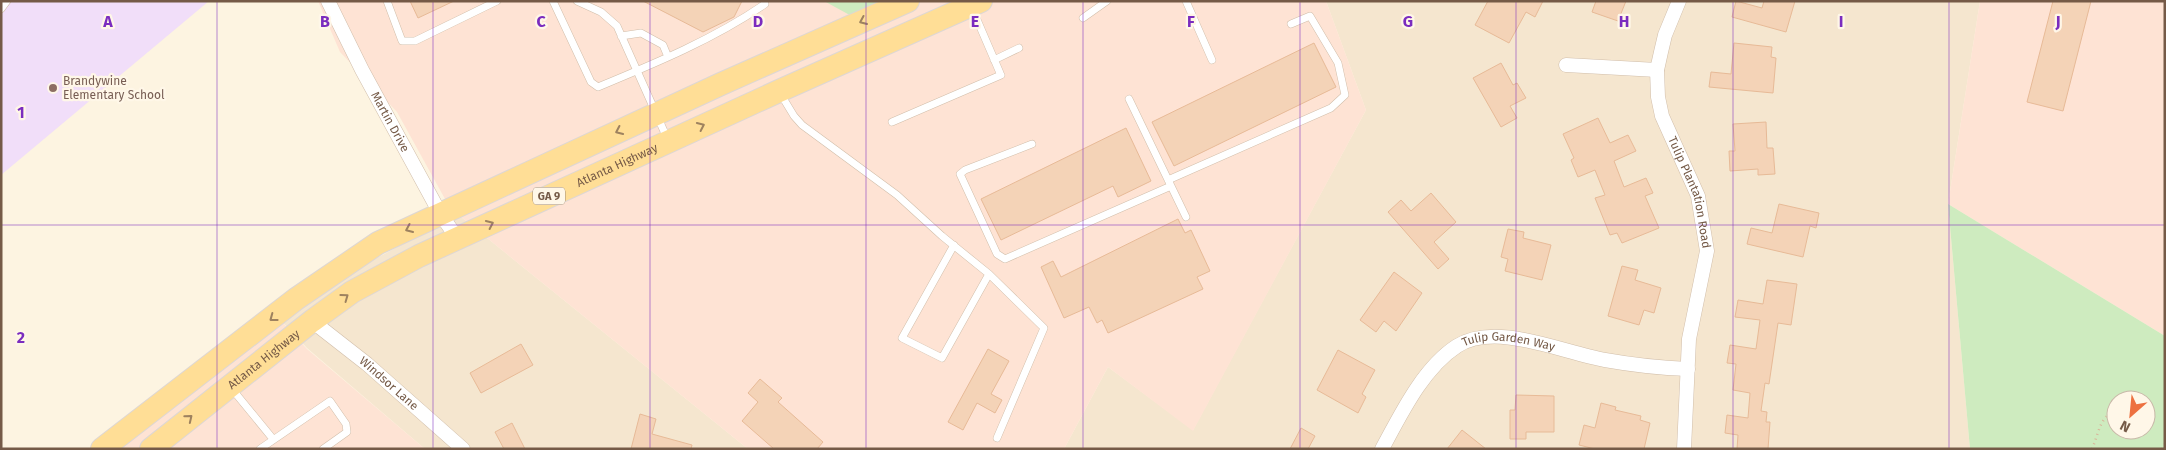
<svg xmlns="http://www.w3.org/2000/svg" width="2166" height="450" font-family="'Fira Sans',sans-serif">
<rect width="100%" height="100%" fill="#fdf4e1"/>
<path fill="#f5e6cf" d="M 1326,1 L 1980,1 L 1948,204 L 1970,449 L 1064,449 L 1108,367 L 1193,430 L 1366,110 Z
M 450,208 L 748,449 L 425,449 L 307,348 L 274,313 L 416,237 Z"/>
<path fill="#fee3d4" d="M 318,1 L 1326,1 L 1366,110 L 1193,431 L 1108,367 L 1064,449 L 748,449 L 450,208 L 397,112 L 340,52 Z
M 1980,1 L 2165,1 L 2165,336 L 1948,204 Z
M 274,313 L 307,349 L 425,449 L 102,449 Z"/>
<path fill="#f1def9" d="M 1,1 L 209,1 L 1,175 Z"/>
<path fill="#ceebbf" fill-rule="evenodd" d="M 824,1 L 895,1 L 857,19 Z
M 1948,204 L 2165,336 L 2165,449 L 1970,449 ZM 2116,400 L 2146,400 L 2146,430 L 2116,430 Z"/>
<path fill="#f4d3b7" stroke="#e7ba97" d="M 410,1 L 454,1 L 418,18 Z
M 643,1 L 742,1 L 734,17 L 703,32 Z
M 1488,1 L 1543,1 L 1535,17 L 1526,12 L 1509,43 L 1475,25 Z
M 1596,1 L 1626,1 L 1618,21 L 1592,12 Z
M 1736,1 L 1762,8 L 1764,1 L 1795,1 L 1786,32 L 1732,17 Z
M 2053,1 L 2091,1 L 2063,111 L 2027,102 Z
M 1314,43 L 1336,87 L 1174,166 L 1152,122 Z
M 1734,43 L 1772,47 L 1771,57 L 1776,58 L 1773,93 L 1709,87 L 1711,72 L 1731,74 Z
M 1501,63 L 1513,85 L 1517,83 L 1526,98 L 1510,106 L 1517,118 L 1501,127 L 1473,78 Z
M 1598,118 L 1610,143 L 1628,135 L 1636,151 L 1614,161 L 1624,187 L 1646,178 L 1653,193 L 1645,196 L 1659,228 L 1622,243 L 1617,233 L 1610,235 L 1595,198 L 1605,195 L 1595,170 L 1578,177 L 1571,160 L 1574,158 L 1563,134 Z
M 1766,122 L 1767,148 L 1773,148 L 1775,174 L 1758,175 L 1758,169 L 1730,171 L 1729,151 L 1735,151 L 1733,124 Z
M 1126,128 L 1151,181 L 1118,197 L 1113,186 L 1001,240 L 981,199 Z
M 1431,193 L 1456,222 L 1434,242 L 1449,259 L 1438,269 L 1388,212 L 1401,200 L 1411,211 Z
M 1779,204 L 1819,213 L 1816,228 L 1810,226 L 1803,257 L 1747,244 L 1751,228 L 1772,233 Z
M 1178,219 L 1185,233 L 1191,230 L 1210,271 L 1197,277 L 1203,289 L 1108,333 L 1102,320 L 1097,323 L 1089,307 L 1064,318 L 1041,267 L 1053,261 L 1061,277 Z
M 1508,229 L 1524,232 L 1523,238 L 1551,245 L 1542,280 L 1505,271 L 1508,259 L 1501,257 Z
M 1622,266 L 1638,270 L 1635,280 L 1661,288 L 1654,313 L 1644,310 L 1639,325 L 1608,316 Z
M 1394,272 L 1422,293 L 1396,331 L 1384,321 L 1376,332 L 1360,320 Z
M 1767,280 L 1797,284 L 1791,325 L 1778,323 L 1769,384 L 1765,383 L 1761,411 L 1767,412 L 1766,422 L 1770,422 L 1768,449 L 1737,449 L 1738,435 L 1725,433 L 1727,415 L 1748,418 L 1750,393 L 1733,390 L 1736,364 L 1727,363 L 1730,345 L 1756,349 L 1760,320 L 1735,317 L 1738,300 L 1763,304 Z
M 521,344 L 533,365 L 481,393 L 470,373 Z
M 988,349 L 1009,361 L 991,394 L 1002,400 L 995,413 L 977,403 L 963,430 L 948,422 Z
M 1338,350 L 1375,370 L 1362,394 L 1366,397 L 1358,413 L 1317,390 Z
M 760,379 L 782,398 L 778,402 L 823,442 L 817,449 L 774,449 L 742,421 L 758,402 L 748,393 Z
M 1516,395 L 1554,396 L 1554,432 L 1526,432 L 1526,439 L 1510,439 L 1510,410 L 1515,410 Z
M 1601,403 L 1616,407 L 1615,410 L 1641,416 L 1640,420 L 1650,423 L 1644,449 L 1595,449 L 1579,445 L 1584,425 L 1595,428 Z
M 640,414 L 656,419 L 652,434 L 692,445 L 691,449 L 631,449 Z
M 512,423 L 525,449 L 504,449 L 495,432 Z
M 1301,428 L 1315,436 L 1308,449 L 1290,449 Z
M 1462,430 L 1486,449 L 1447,449 Z"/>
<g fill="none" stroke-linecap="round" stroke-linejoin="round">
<g stroke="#d1beaa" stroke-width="8">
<path id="lane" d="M 387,1 L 402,41 L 415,41 L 497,1
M 553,1 L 591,82 L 598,87 C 656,63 714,39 765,4 L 764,1
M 577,1 L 601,12 L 617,26 L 667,138
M 1186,1 L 1212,60
M 972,8 L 1000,73
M 1,9 L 7,1
M 1083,18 L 1107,1
M 621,36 L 641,33 L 663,45 L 668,57
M 994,60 L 1019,48
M 780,93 L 794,116 L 802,125 L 897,195 L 942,236 L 989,274 L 1044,328 L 997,438
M 1129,99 L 1186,217
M 892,122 L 1001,75
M 1032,144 L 965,170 L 960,174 L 997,254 L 1005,259 L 1171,186
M 1168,180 L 1331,108 L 1345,95 L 1338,63 L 1310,16 L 1291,24
M 954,245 L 902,338 L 942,358 L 989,274
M 232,389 L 273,439
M 260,449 L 330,401 L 346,424 L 347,432 L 323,449"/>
</g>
<g stroke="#d1beaa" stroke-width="15">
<g id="street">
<path id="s1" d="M 328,1 L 362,70 L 441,215 L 458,239"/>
<path id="s2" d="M 1679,1 L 1665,35 L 1661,52 L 1657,70 L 1658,97 L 1662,116 L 1698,196 L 1707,251 L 1689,339 L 1684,449"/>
<path d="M 1566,65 L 1657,70"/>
<path id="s3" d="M 312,321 L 367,364 L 463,449"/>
<path id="s4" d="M 1382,449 C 1401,414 1423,368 1457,346 C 1496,321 1563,353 1605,360 C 1633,365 1660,368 1688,369"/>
</g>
</g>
<g stroke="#ded7d3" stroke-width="24">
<g id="primary">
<path d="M 102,449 L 296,299 L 378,243 L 721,84 L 908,1"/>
<path id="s5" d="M 151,449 L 312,321 L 352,292 L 419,256 L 779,91 L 981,1"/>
</g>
</g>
<path stroke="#d8b69b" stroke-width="2.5" stroke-dasharray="1 4" stroke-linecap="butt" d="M 2146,403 L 2153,405
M 2092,449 C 2099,433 2099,418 2116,409
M 2162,449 L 2165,444"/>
<use href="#lane" stroke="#fff" stroke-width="7"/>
<use href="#street" stroke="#fff" stroke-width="14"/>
<use href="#primary" stroke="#ffde96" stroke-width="22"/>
</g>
<defs><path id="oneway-chevron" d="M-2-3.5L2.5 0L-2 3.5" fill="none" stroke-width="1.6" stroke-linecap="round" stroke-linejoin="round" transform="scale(1.25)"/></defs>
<g stroke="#9e825f">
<use href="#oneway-chevron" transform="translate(863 21) rotate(156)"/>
<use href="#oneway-chevron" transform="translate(701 126) rotate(-25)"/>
<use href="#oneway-chevron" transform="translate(619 131) rotate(155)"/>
<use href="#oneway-chevron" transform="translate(490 224) rotate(-25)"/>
<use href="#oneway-chevron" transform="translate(409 229) rotate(156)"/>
<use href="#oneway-chevron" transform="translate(345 297) rotate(-36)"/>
<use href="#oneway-chevron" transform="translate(273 318) rotate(143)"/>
<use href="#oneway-chevron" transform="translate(189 418) rotate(-39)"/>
</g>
<path fill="none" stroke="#7b2cbf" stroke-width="1" stroke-opacity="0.55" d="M 217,1 L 217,449M 433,1 L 433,449M 650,1 L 650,449M 866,1 L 866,449M 1083,1 L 1083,449M 1300,1 L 1300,449M 1516,1 L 1516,449M 1733,1 L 1733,449M 1949,1 L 1949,449M 1,225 L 2165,225"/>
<circle fill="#8d6e63" stroke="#fff7e8" stroke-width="2" cx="53" cy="88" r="5"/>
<g text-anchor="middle" stroke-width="4.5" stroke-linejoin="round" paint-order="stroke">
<rect fill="#fff7e8" stroke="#9e8977" stroke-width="1" x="533" y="187.5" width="32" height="17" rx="4"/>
<g font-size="11" font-weight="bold" fill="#755a47">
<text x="549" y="200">GA 9</text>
</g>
<g font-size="12" fill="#785e54" stroke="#fff7e8" text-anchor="start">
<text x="63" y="85">Brandywine<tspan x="63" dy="14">Elementary School</tspan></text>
</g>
<g font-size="12" fill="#755a47" stroke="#fff7e8">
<text dy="4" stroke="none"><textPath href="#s1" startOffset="136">Martin Drive</textPath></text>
<text dy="4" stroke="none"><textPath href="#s5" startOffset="549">Atlanta Highway</textPath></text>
<text dy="4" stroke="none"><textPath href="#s2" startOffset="201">Tulip Plantation Road</textPath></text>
<text dy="4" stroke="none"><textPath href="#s4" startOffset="182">Tulip Garden Way</textPath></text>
<text dy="4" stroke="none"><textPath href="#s5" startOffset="144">Atlanta Highway</textPath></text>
<text dy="4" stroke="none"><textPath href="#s3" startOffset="99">Windsor Lane</textPath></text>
</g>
</g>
<g font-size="16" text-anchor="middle" font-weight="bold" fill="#7b2cbf" stroke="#fff7e8" stroke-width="4.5" stroke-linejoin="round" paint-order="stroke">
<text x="108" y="27">A</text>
<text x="325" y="27">B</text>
<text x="541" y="27">C</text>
<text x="758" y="27">D</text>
<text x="975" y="27">E</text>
<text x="1191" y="27">F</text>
<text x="1408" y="27">G</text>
<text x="1624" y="27">H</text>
<text x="1841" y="27">I</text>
<text x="2058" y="27">J</text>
<text x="21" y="118">1</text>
<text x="21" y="343">2</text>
</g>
<rect width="2166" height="450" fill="none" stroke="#755a47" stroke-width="5"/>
<g transform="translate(2131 415) rotate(207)"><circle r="24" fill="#fff7e8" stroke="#c8b8a8"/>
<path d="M0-4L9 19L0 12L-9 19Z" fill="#ed7140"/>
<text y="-8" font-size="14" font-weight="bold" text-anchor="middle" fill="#755a47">N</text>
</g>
</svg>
